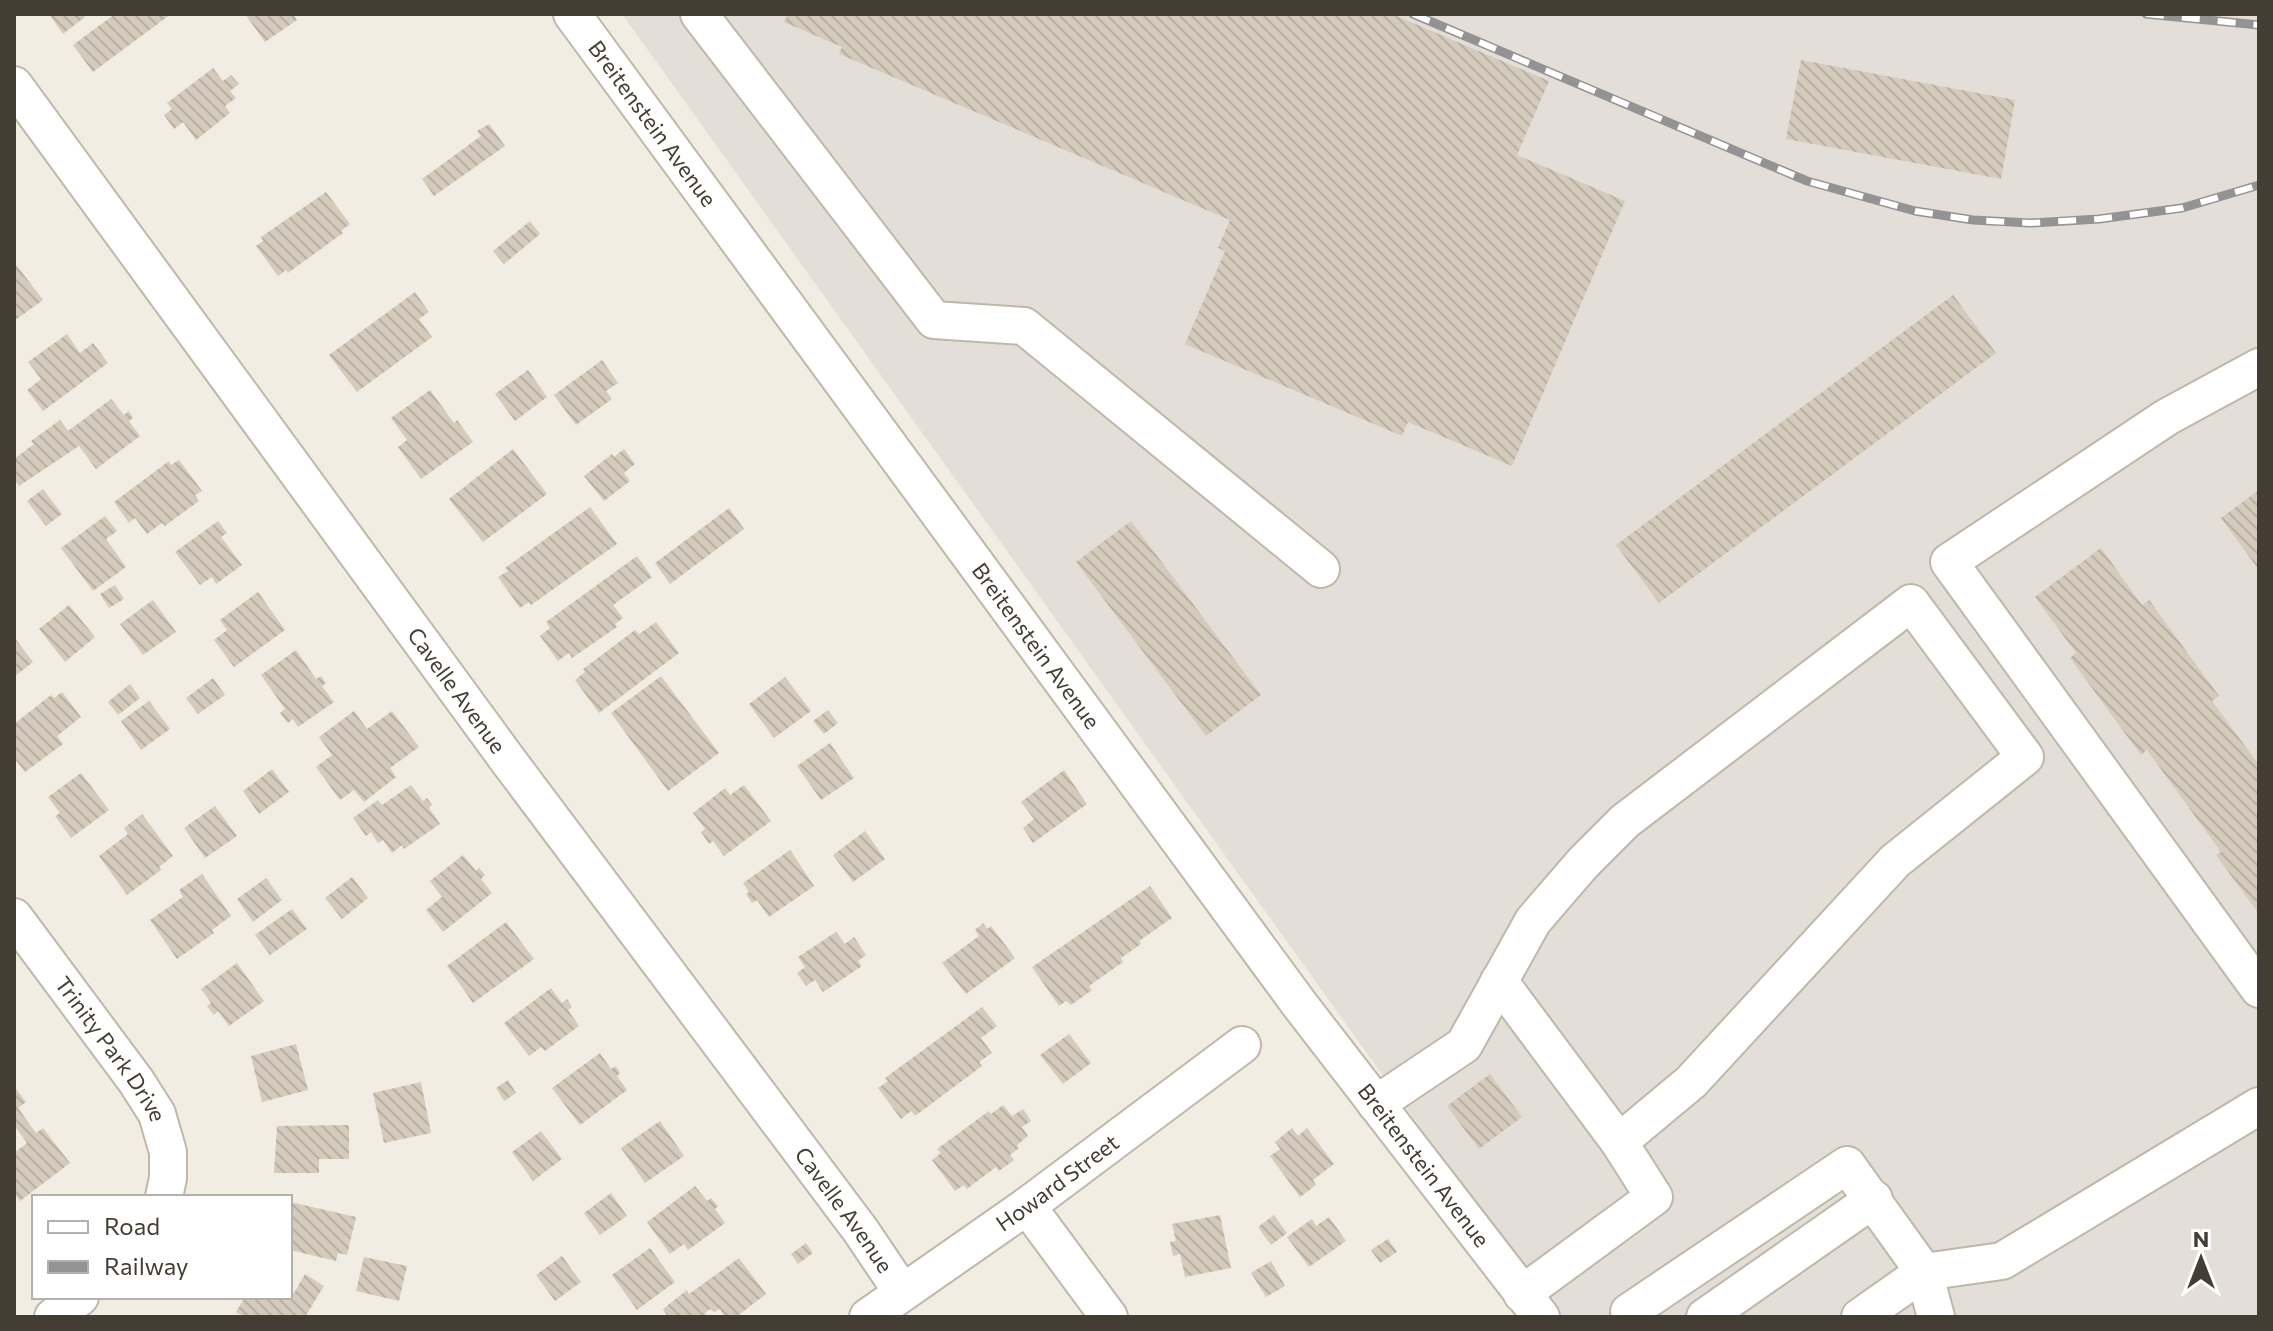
<svg xmlns="http://www.w3.org/2000/svg" width="2273" height="1331" font-family="Commissioner,sans-serif">
<defs>
<pattern id="building-back-hatch" width="6" height="6" patternUnits="userSpaceOnUse" patternTransform="scale(2)"><rect width="6" height="6" fill="#d5cbbc"/><path d="M-1 5l2 2M0 0l6 6M5-1l2 2" fill="none" stroke="#b8afa2"/></pattern>
</defs>
<rect width="100%" height="100%" fill="#f1ede3"/>
<path fill="#e3ded8" d="M 622,14 L 2259,14 L 2259,1317 L 1556,1317 Z"/>
<path fill="url(#building-back-hatch)" d="M 49,14 L 82,14 L 85,17 L 63,34 Z
M 115,14 L 171,14 L 93,72 L 73,45 Z
M 245,14 L 293,14 L 297,20 L 265,42 Z
M 788,14 L 1392,14 L 1549,81 L 1517,155 L 1625,201 L 1512,466 L 1408,422 L 1402,436 L 1185,344 L 1225,251 L 1218,248 L 1230,220 L 839,54 L 842,47 L 784,22 Z
M 1801,60 L 2015,100 L 2001,179 L 1786,139 Z
M 213,68 L 223,81 L 231,75 L 239,84 L 230,91 L 236,98 L 225,106 L 230,113 L 196,140 L 183,122 L 174,129 L 164,115 L 172,109 L 167,103 Z
M 489,124 L 505,146 L 434,196 L 422,179 L 481,136 L 477,131 Z
M 326,192 L 350,224 L 341,231 L 343,233 L 288,273 L 286,270 L 278,276 L 256,246 L 263,241 L 261,237 Z
M 530,221 L 540,234 L 504,264 L 493,251 Z
M 14,262 L 43,300 L 14,321 Z
M 415,292 L 429,312 L 419,319 L 432,337 L 357,392 L 329,355 Z
M 1953,295 L 1996,353 L 1659,603 L 1616,545 Z
M 67,334 L 80,353 L 93,343 L 108,363 L 43,411 L 27,390 L 41,379 L 28,362 Z
M 602,360 L 618,383 L 606,391 L 612,399 L 576,425 L 554,395 Z
M 528,370 L 547,397 L 515,421 L 495,394 Z
M 430,390 L 454,423 L 457,420 L 473,442 L 421,479 L 398,447 L 407,440 L 391,418 Z
M 111,399 L 124,415 L 129,411 L 133,418 L 129,421 L 140,436 L 96,469 L 79,446 L 19,486 L 14,479 L 14,459 L 34,444 L 31,441 L 60,420 L 68,431 Z
M 513,449 L 547,494 L 483,542 L 449,499 Z
M 624,449 L 635,464 L 624,473 L 630,481 L 604,501 L 584,476 L 612,454 L 614,457 Z
M 179,460 L 202,491 L 195,495 L 199,501 L 165,526 L 162,523 L 147,534 L 135,518 L 129,523 L 114,502 L 169,461 L 171,465 Z
M 43,489 L 62,514 L 46,526 L 27,501 Z
M 2259,490 L 2259,570 L 2221,518 Z
M 590,507 L 617,544 L 531,605 L 529,602 L 520,608 L 498,577 L 508,571 L 505,568 Z
M 729,508 L 744,529 L 670,584 L 655,563 Z
M 105,516 L 117,531 L 106,539 L 126,567 L 93,591 L 61,548 Z
M 218,521 L 227,533 L 221,537 L 242,565 L 216,584 L 212,577 L 200,585 L 175,552 Z
M 1131,521 L 1261,695 L 1206,736 L 1076,562 Z
M 2101,548 L 2142,605 L 2149,600 L 2219,696 L 2212,701 L 2259,765 L 2259,914 L 2216,855 L 2221,852 L 2147,750 L 2141,755 L 2070,658 L 2076,653 L 2035,597 Z
M 637,556 L 652,577 L 613,605 L 623,618 L 615,624 L 617,627 L 572,658 L 569,653 L 558,661 L 540,636 L 550,628 L 546,622 Z
M 115,585 L 124,599 L 109,608 L 100,594 Z
M 258,592 L 285,630 L 234,667 L 214,640 L 227,630 L 220,620 Z
M 153,600 L 176,632 L 143,655 L 120,624 Z
M 69,605 L 95,637 L 65,662 L 39,629 Z
M 656,622 L 679,653 L 599,713 L 575,680 L 585,672 L 583,669 L 635,630 L 639,634 Z
M 14,637 L 33,662 L 14,677 Z
M 296,650 L 316,679 L 321,676 L 326,683 L 322,686 L 334,702 L 298,727 L 293,719 L 288,723 L 280,713 L 285,709 L 261,675 Z
M 661,676 L 719,753 L 668,791 L 611,713 Z
M 785,677 L 811,711 L 774,738 L 749,704 Z
M 213,678 L 225,695 L 198,714 L 186,698 Z
M 130,684 L 140,698 L 118,715 L 108,702 Z
M 62,692 L 81,717 L 57,736 L 63,744 L 25,772 L 14,758 L 14,724 L 51,695 L 54,698 Z
M 149,701 L 170,729 L 141,750 L 121,721 Z
M 828,710 L 838,723 L 824,734 L 813,721 Z
M 354,711 L 367,729 L 392,711 L 419,747 L 390,768 L 396,777 L 364,802 L 354,790 L 340,800 L 316,767 L 332,755 L 319,737 Z
M 830,743 L 854,778 L 821,800 L 797,766 Z
M 272,769 L 289,792 L 259,814 L 243,791 Z
M 1064,770 L 1087,804 L 1033,843 L 1023,828 L 1034,819 L 1021,802 Z
M 81,773 L 109,810 L 71,838 L 55,816 L 60,813 L 48,797 Z
M 411,785 L 423,801 L 427,798 L 432,805 L 429,808 L 440,824 L 404,849 L 402,845 L 392,853 L 383,840 L 378,843 L 371,832 L 366,836 L 353,818 L 378,800 L 382,805 Z
M 744,785 L 771,821 L 724,856 L 713,841 L 709,844 L 701,832 L 705,829 L 693,813 L 725,788 L 730,795 Z
M 215,806 L 237,836 L 205,858 L 184,828 Z
M 142,814 L 173,856 L 159,867 L 161,870 L 127,895 L 99,856 L 128,834 L 124,828 Z
M 865,831 L 885,859 L 853,882 L 833,855 Z
M 790,850 L 814,886 L 769,917 L 757,900 L 752,903 L 746,894 L 749,892 L 743,883 Z
M 463,855 L 476,871 L 479,868 L 485,875 L 481,879 L 492,893 L 443,932 L 426,910 L 442,897 L 430,881 Z
M 202,874 L 231,916 L 212,930 L 214,933 L 177,959 L 150,920 L 183,897 L 179,890 Z
M 352,877 L 368,898 L 342,919 L 325,898 Z
M 266,878 L 282,900 L 253,922 L 237,899 Z
M 1150,886 L 1172,918 L 1139,941 L 1141,944 L 1121,958 L 1123,962 L 1089,986 L 1092,990 L 1071,1005 L 1066,1001 L 1059,1006 L 1032,967 Z
M 292,909 L 307,929 L 270,955 L 255,935 Z
M 506,922 L 534,959 L 473,1003 L 447,966 Z
M 983,923 L 987,929 L 991,926 L 1015,958 L 966,994 L 942,963 L 979,936 L 975,930 Z
M 836,932 L 845,944 L 854,937 L 866,955 L 858,961 L 862,966 L 823,992 L 815,980 L 806,986 L 797,973 L 805,967 L 798,957 Z
M 237,963 L 264,1001 L 229,1026 L 218,1011 L 214,1015 L 207,1006 L 211,1003 L 201,989 Z
M 551,988 L 562,1003 L 567,999 L 572,1007 L 568,1010 L 579,1026 L 545,1051 L 541,1047 L 529,1056 L 504,1023 Z
M 982,1007 L 997,1026 L 981,1038 L 992,1053 L 979,1062 L 982,1066 L 915,1116 L 911,1111 L 901,1119 L 878,1088 L 888,1081 L 885,1078 Z
M 1069,1034 L 1091,1063 L 1063,1084 L 1040,1055 Z
M 296,1044 L 308,1090 L 262,1102 L 251,1056 Z
M 600,1053 L 611,1069 L 616,1066 L 620,1073 L 617,1076 L 627,1090 L 580,1125 L 552,1088 Z
M 1490,1074 L 1522,1117 L 1479,1149 L 1447,1106 Z
M 508,1080 L 516,1093 L 504,1101 L 496,1088 Z
M 421,1082 L 431,1133 L 384,1143 L 373,1093 Z
M 14,1086 L 26,1102 L 18,1108 L 36,1133 L 43,1128 L 70,1163 L 20,1201 L 14,1193 L 14,1153 L 27,1143 L 14,1125 Z
M 1003,1105 L 1012,1116 L 1023,1109 L 1031,1121 L 1022,1127 L 1028,1136 L 1017,1145 L 1019,1148 L 1010,1155 L 1014,1160 L 999,1171 L 996,1167 L 967,1189 L 964,1185 L 955,1191 L 932,1160 L 941,1153 L 937,1149 L 989,1111 L 991,1114 Z
M 660,1121 L 684,1156 L 645,1183 L 621,1148 Z
M 349,1125 L 349,1159 L 319,1159 L 319,1173 L 274,1173 L 277,1126 Z
M 1292,1128 L 1298,1136 L 1307,1128 L 1334,1164 L 1313,1180 L 1316,1185 L 1300,1197 L 1270,1156 L 1280,1149 L 1275,1142 Z
M 541,1131 L 562,1159 L 533,1181 L 512,1152 Z
M 695,1186 L 707,1201 L 711,1198 L 718,1206 L 715,1209 L 725,1223 L 688,1250 L 684,1244 L 670,1254 L 647,1222 Z
M 611,1193 L 627,1216 L 600,1235 L 584,1213 Z
M 290,1202 L 356,1217 L 347,1255 L 338,1253 L 336,1261 L 290,1250 Z
M 1220,1215 L 1231,1268 L 1185,1277 L 1180,1254 L 1173,1256 L 1170,1242 L 1176,1241 L 1172,1224 Z
M 1274,1215 L 1287,1233 L 1271,1245 L 1258,1227 Z
M 1329,1217 L 1346,1241 L 1309,1267 L 1287,1237 L 1312,1219 L 1316,1226 Z
M 1388,1239 L 1397,1252 L 1380,1263 L 1371,1250 Z
M 806,1243 L 813,1253 L 798,1264 L 791,1254 Z
M 650,1248 L 675,1282 L 637,1310 L 612,1275 Z
M 562,1256 L 581,1282 L 555,1301 L 536,1275 Z
M 364,1257 L 407,1266 L 399,1301 L 356,1291 Z
M 739,1258 L 766,1294 L 736,1317 L 725,1317 L 720,1309 L 714,1312 L 710,1309 L 705,1313 L 707,1317 L 668,1317 L 663,1309 L 687,1290 L 689,1294 Z
M 1271,1261 L 1285,1286 L 1266,1297 L 1251,1273 Z
M 305,1274 L 324,1286 L 305,1317 L 245,1317 L 236,1312 L 245,1297 L 290,1297 L 290,1291 L 294,1293 Z"/>
<g fill="none" stroke-linecap="round" stroke-linejoin="round">
<g stroke="#bfb7a9" stroke-width="40">
<g id="minor">
<path id="s1" d="M 572,14 L 1300,1005 L 1541,1317"/>
<path d="M 699,14 L 934,320 L 1024,326 L 1321,569"/>
<path id="s2" d="M 14,85 L 507,759 L 861,1231 L 902,1292"/>
<path d="M 2259,367 L 2167,417 L 1949,562 L 2259,989"/>
<path id="s3" d="M 14,917 L 136,1081 L 157,1114 L 168,1152 L 168,1178 L 164,1197"/>
<path d="M 1499,981 L 1619,1142"/>
<path d="M 1376,1104 L 1464,1045 L 1533,921 L 1583,863 L 1625,821 L 1911,603 L 2025,757 L 1895,861 L 1691,1082 L 1619,1142 L 1654,1197 L 1522,1294"/>
<path d="M 1027,1206 L 1109,1317"/>
<path d="M 53,1317 L 80,1297"/>
<path id="s4" d="M 868,1317 L 1027,1206 L 1242,1045"/>
<path d="M 1632,1317 L 1629,1312 L 1847,1165 L 1924,1272 L 1860,1317"/>
<path d="M 1705,1317 L 1874,1199"/>
<path d="M 1936,1317 L 1924,1272 L 2002,1261 L 2259,1106"/>
</g>
</g>
<use href="#minor" stroke="#fff" stroke-width="36"/>
<g stroke="#939393" stroke-width="9">
<path id="rail" d="M 1413,14 L 1807,181 L 1915,211 L 1973,220 L 2030,223 L 2099,219 L 2182,208 L 2259,185
M 2146,14 L 2259,25"/>
</g>
<use href="#rail" stroke="#fff" stroke-width="6" stroke-dasharray="18" stroke-linecap="butt"/>
</g>
<g text-anchor="middle" stroke-width="8" stroke-linejoin="round" paint-order="stroke">
<g font-size="22" fill="#433d33" stroke="#fff">
<text dy="8" stroke="none"><textPath href="#s1" startOffset="136">Breitenstein Avenue</textPath></text>
<text dy="8" stroke="none"><textPath href="#s1" startOffset="784">Breitenstein Avenue</textPath></text>
<text dy="8" stroke="none"><textPath href="#s2" startOffset="750">Cavelle Avenue</textPath></text>
<text dy="8" stroke="none"><textPath href="#s3" startOffset="164">Trinity Park Drive</textPath></text>
<text dy="8" stroke="none"><textPath href="#s1" startOffset="1432">Breitenstein Avenue</textPath></text>
<text dy="8" stroke="none"><textPath href="#s4" startOffset="232">Howard Street</textPath></text>
<text dy="8" stroke="none"><textPath href="#s2" startOffset="1398">Cavelle Avenue</textPath></text>
</g>
</g>
<rect width="2273" height="1331" fill="none" stroke="#433d33" stroke-width="32"/>
<rect x="32" y="1195" width="260" height="104" fill="#ffffff" stroke="#b4b1ad" stroke-width="2"/>
<rect x="48" y="1221" width="40" height="12" fill="#ffffff" stroke="#b4b1ad" stroke-width="2"/>
<text x="104" y="1235" font-size="24" fill="#433d33">Road</text>
<rect x="48" y="1261" width="40" height="12" fill="#939393" stroke="#b4b1ad" stroke-width="2"/>
<text x="104" y="1275" font-size="24" fill="#433d33">Railway</text>
<g transform="translate(2201 1259)" stroke="#ffffff" stroke-width="6" paint-order="stroke">
<path d="M0-6L14 30L0 20L-14 30Z" fill="#433d33"/>
<text y="-12" font-size="22" font-weight="bold" text-anchor="middle" fill="#433d33">N</text>
</g>
</svg>
